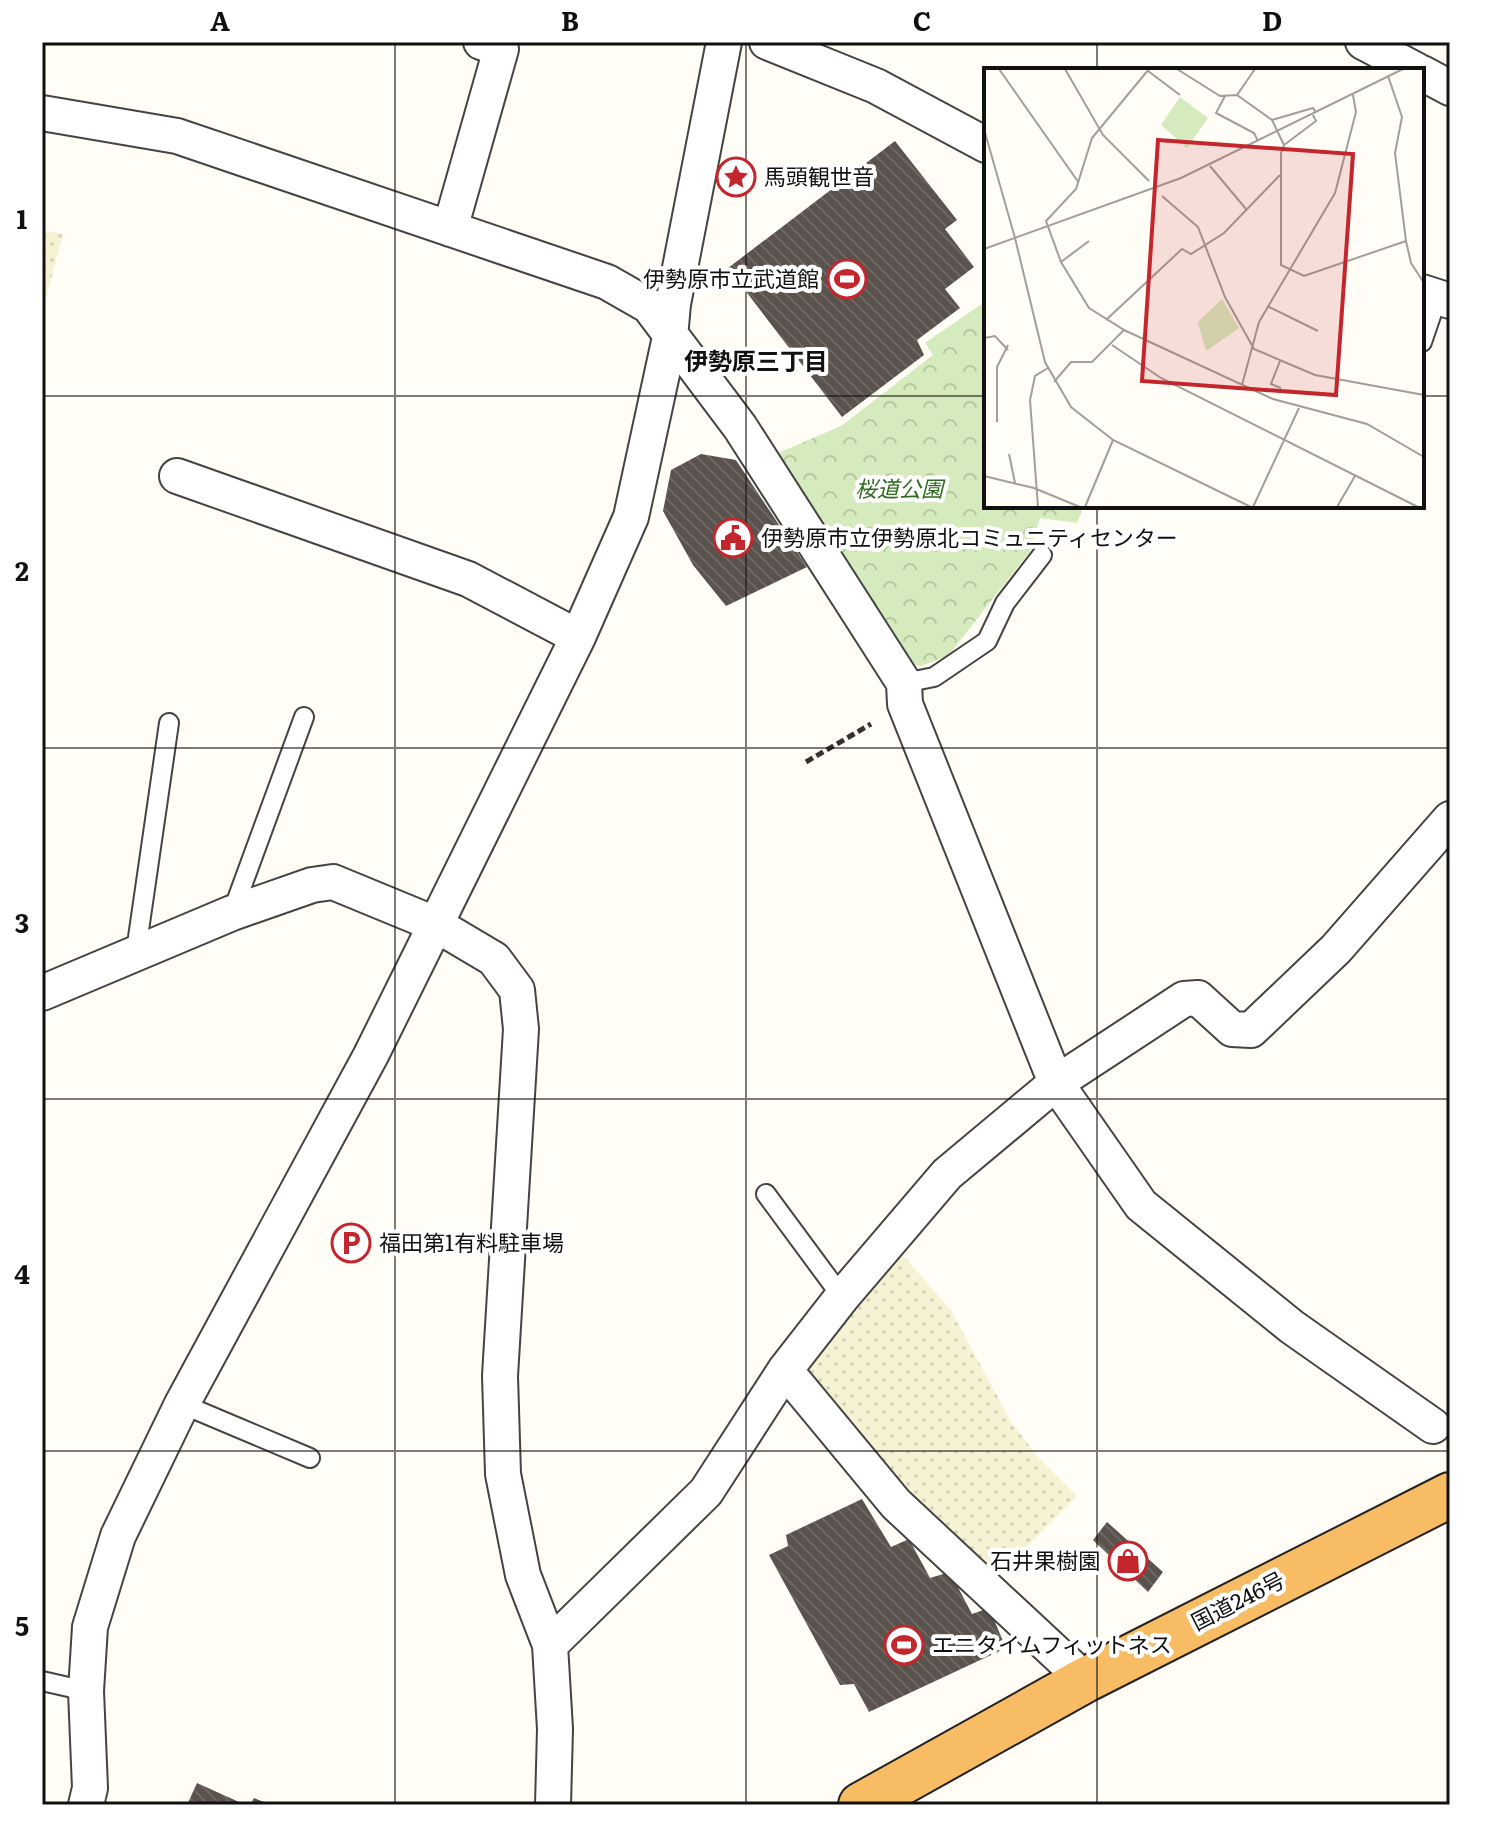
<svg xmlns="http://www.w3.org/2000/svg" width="1492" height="1847" font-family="Literata,'Noto Sans JP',serif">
<defs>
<pattern id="farmland-dots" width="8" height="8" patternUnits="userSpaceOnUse" patternTransform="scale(2)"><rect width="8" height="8" fill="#f6f3d4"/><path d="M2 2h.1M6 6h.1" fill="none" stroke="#d2cfb5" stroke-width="1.8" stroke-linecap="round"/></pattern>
<pattern id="park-crowns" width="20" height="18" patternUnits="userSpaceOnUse" patternTransform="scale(2)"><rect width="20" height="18" fill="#d5ebbd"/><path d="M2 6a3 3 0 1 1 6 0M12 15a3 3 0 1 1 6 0" fill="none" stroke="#b6c8a1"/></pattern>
<pattern id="building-back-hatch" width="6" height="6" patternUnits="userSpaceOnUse" patternTransform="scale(2)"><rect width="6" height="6" fill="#5a524d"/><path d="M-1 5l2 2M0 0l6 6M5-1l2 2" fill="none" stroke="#6d6662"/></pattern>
</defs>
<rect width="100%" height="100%" fill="#fffdf5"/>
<path fill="url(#farmland-dots)" d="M 42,230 L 63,234 L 42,314 Z
M 899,1251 L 951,1310 L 1011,1422 L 1038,1457 L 1077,1496 L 994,1580 L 895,1480 L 803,1370 Z"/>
<path fill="url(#park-crowns)" d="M 986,301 L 986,506 L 1084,506 L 1077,523 L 1040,518 L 1031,550 L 948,656 L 921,666 L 904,663 L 776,454 L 841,426 L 933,355 L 925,343 Z"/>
<path fill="url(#building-back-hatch)" d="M 895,141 L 957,220 L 945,229 L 974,267 L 945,289 L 960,308 L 917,340 L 924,355 L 842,417 L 728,268 Z
M 701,454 L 736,460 L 807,567 L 726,606 L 693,565 L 663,511 L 671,470 Z
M 862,1499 L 891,1547 L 909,1539 L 930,1578 L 950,1572 L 972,1614 L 989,1608 L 1006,1648 L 869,1712 L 854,1684 L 840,1685 L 769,1555 L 788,1546 L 786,1535 Z
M 1107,1522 L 1163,1572 L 1148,1592 L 1093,1540 Z
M 197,1783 L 239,1802 L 237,1805 L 187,1805 Z
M 254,1798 L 271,1805 L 250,1805 Z"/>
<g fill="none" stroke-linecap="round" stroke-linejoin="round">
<g stroke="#444" stroke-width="22">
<path id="service" d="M 1422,342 L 1437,298
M 904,683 L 934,677 L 987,641 L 1005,603 L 1042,555
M 232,913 L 304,717
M 136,951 L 169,723
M 766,1194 L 842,1297
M 182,1404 L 310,1458
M 42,1681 L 86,1691"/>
</g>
<g stroke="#444" stroke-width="38">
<path id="minor" d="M 767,42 L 876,86 L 986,145
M 1363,42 L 1416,70
M 1422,73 L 1450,88
M 42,113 L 177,136 L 607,282 L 649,306 L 740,427 L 904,683 L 905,704 L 1056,1083 L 1141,1205 L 1292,1327 L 1433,1426
M 450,229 L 501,49 L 481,42
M 1422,292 L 1450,301
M 177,476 L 468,579 L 578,637
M 42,993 L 232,913 L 312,885 L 333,882 L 435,924 L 494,959 L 517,990 L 521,1029 L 500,1376 L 503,1474 L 523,1575 L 550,1645 L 555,1729 L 553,1805
M 785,1370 L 896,1504 L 1085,1680
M 550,1645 L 706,1492 L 785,1370 L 842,1297 L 947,1174 L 1056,1083 L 1184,999 L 1198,998 L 1232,1029 L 1251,1030 L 1336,949 L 1450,819
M 86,1805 L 90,1788 L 86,1691 L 90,1627 L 118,1536 L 182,1404 L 371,1055 L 578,637 L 631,517 L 670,337 L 673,304 L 724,42"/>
</g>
<g stroke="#222" stroke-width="48">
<path id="trunk" d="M 861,1805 L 1085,1680 L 1450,1495"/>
</g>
<path stroke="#333" stroke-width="5" stroke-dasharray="8 4" stroke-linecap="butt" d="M 806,762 L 871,724"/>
<use href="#service" stroke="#fff" stroke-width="18"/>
<use href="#minor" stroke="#fff" stroke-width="34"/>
<use href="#trunk" stroke="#f7bc64" stroke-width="44"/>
</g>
<path fill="none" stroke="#111" stroke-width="2" stroke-opacity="0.55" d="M 395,42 L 395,1805M 746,42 L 746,1805M 1097,42 L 1097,70M 42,396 L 986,396M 1422,396 L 1450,396M 1097,506 L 1097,1805M 42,748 L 1450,748M 42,1099 L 1450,1099M 42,1451 L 1450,1451"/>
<defs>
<g id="sight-ring" transform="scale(2)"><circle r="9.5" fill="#fff" stroke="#c4262e" stroke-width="1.5"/><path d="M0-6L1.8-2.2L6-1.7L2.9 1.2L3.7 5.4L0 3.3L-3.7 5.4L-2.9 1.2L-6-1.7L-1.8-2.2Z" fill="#c4262e"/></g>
<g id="stadium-ring" transform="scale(2)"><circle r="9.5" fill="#fff" stroke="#c4262e" stroke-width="1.5"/><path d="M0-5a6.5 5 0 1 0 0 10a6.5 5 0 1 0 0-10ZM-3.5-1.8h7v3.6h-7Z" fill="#c4262e"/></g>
<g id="civic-ring" transform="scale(2)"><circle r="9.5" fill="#fff" stroke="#c4262e" stroke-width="1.5"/><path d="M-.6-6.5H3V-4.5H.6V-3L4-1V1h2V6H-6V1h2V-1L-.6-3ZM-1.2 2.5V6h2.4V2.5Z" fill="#c4262e"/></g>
<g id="parking-ring" transform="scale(2)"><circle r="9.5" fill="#fff" stroke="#c4262e" stroke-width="1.5"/><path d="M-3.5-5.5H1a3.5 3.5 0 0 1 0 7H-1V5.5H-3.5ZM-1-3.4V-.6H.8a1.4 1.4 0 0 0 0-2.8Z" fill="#c4262e"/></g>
<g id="shop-ring" transform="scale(2)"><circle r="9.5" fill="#fff" stroke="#c4262e" stroke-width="1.5"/><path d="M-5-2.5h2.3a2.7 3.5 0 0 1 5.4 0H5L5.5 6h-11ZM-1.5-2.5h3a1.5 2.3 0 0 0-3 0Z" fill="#c4262e"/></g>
</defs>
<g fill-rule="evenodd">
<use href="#sight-ring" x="736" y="177"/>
<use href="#stadium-ring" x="847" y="279"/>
<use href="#civic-ring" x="733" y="538"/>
<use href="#parking-ring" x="351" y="1243"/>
<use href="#shop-ring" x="1128" y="1561"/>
<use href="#stadium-ring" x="904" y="1645"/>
</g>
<g text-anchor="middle" stroke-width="8" stroke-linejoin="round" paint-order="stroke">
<g font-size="22" fill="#111" stroke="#fff" text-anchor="start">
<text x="764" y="185">馬頭観世音</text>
<text x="819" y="287" text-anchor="end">伊勢原市立武道館</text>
<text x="761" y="546">伊勢原市立伊勢原北コミュニティセンター</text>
<text x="379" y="1251">福田第1有料駐車場</text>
<text x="1100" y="1569" text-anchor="end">石井果樹園</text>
<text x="932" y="1653">エニタイムフィットネス</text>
</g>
<g font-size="22" font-style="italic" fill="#2f6b1f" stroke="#fff">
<text x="899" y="497">桜道公園</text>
</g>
<g font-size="22" fill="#111" stroke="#fff">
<text transform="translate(1238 1601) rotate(-27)" y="8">国道246号</text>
</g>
<g font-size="24" font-weight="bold" fill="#111" stroke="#fff">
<text x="756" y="370">伊勢原三丁目</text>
</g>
</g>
<g transform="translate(984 68)">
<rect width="440" height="440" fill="#fffdf5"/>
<path d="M 196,29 L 224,50 L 203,80 L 177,57 Z" fill="#d5ebbd"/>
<path d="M 238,231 L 255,260 L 222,283 L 214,254 Z" fill="#d5ebbd"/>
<path fill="none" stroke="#a09f9a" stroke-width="2" d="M 15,1 L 95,115M 81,1 L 119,67 L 165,113M 193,1 L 236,28 L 253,27 L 271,1M 164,3 L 196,27M 404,8 L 418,49 L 411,85 L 422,173 L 427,195 L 440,215M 253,27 L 288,52 L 300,77M 241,28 L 232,45 L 270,65 L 274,73M 329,47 L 332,53 L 300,77 L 297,85 L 297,197 L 320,208 L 422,173M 288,52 L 329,40 L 332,45M 0,61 L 31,170M 226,98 L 262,141M 178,128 L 214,159 L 241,229 L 270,281 L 331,307 L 440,327M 31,170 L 61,294 L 87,339 L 129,372 L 267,439M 0,181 L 197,110 L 419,1M 77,194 L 105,173M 283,238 L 334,263M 122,252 L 198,181 L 207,186 L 240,165 L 296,107M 140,262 L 289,331 L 383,356 L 440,389M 0,270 L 11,268 L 24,282M 128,277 L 177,310 L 434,439M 296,293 L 287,316 L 297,320M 70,314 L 87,294 L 108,294 L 140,262 L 105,240 L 77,194 L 62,153 L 92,121 L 108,70 L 165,1M 258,317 L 275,254 L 351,125 L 372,44 L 369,27M 13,354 L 13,299 L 24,277M 25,386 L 31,415M 0,408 L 50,420 L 96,439M 54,439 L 46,332 L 51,308 L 64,300M 101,439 L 129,372M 269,439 L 315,340M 353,439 L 371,408"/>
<path fill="#c4262e" fill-opacity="0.15" stroke="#c4262e" stroke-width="4" d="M 174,72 L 369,86 L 352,327 L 158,313 Z"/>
<rect width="440" height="440" fill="none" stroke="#111" stroke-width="4"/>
</g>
<rect width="1492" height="1847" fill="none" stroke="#ffffff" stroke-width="88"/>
<rect x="44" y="44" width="1404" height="1759" fill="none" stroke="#111" stroke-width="3"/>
<g font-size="26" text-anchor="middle" font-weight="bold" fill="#111">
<text x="220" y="31">A</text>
<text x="570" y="31">B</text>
<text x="922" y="31">C</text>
<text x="1272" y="31">D</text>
<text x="22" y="229">1</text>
<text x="22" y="581">2</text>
<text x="22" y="933">3</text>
<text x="22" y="1284">4</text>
<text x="22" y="1636">5</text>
</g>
</svg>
